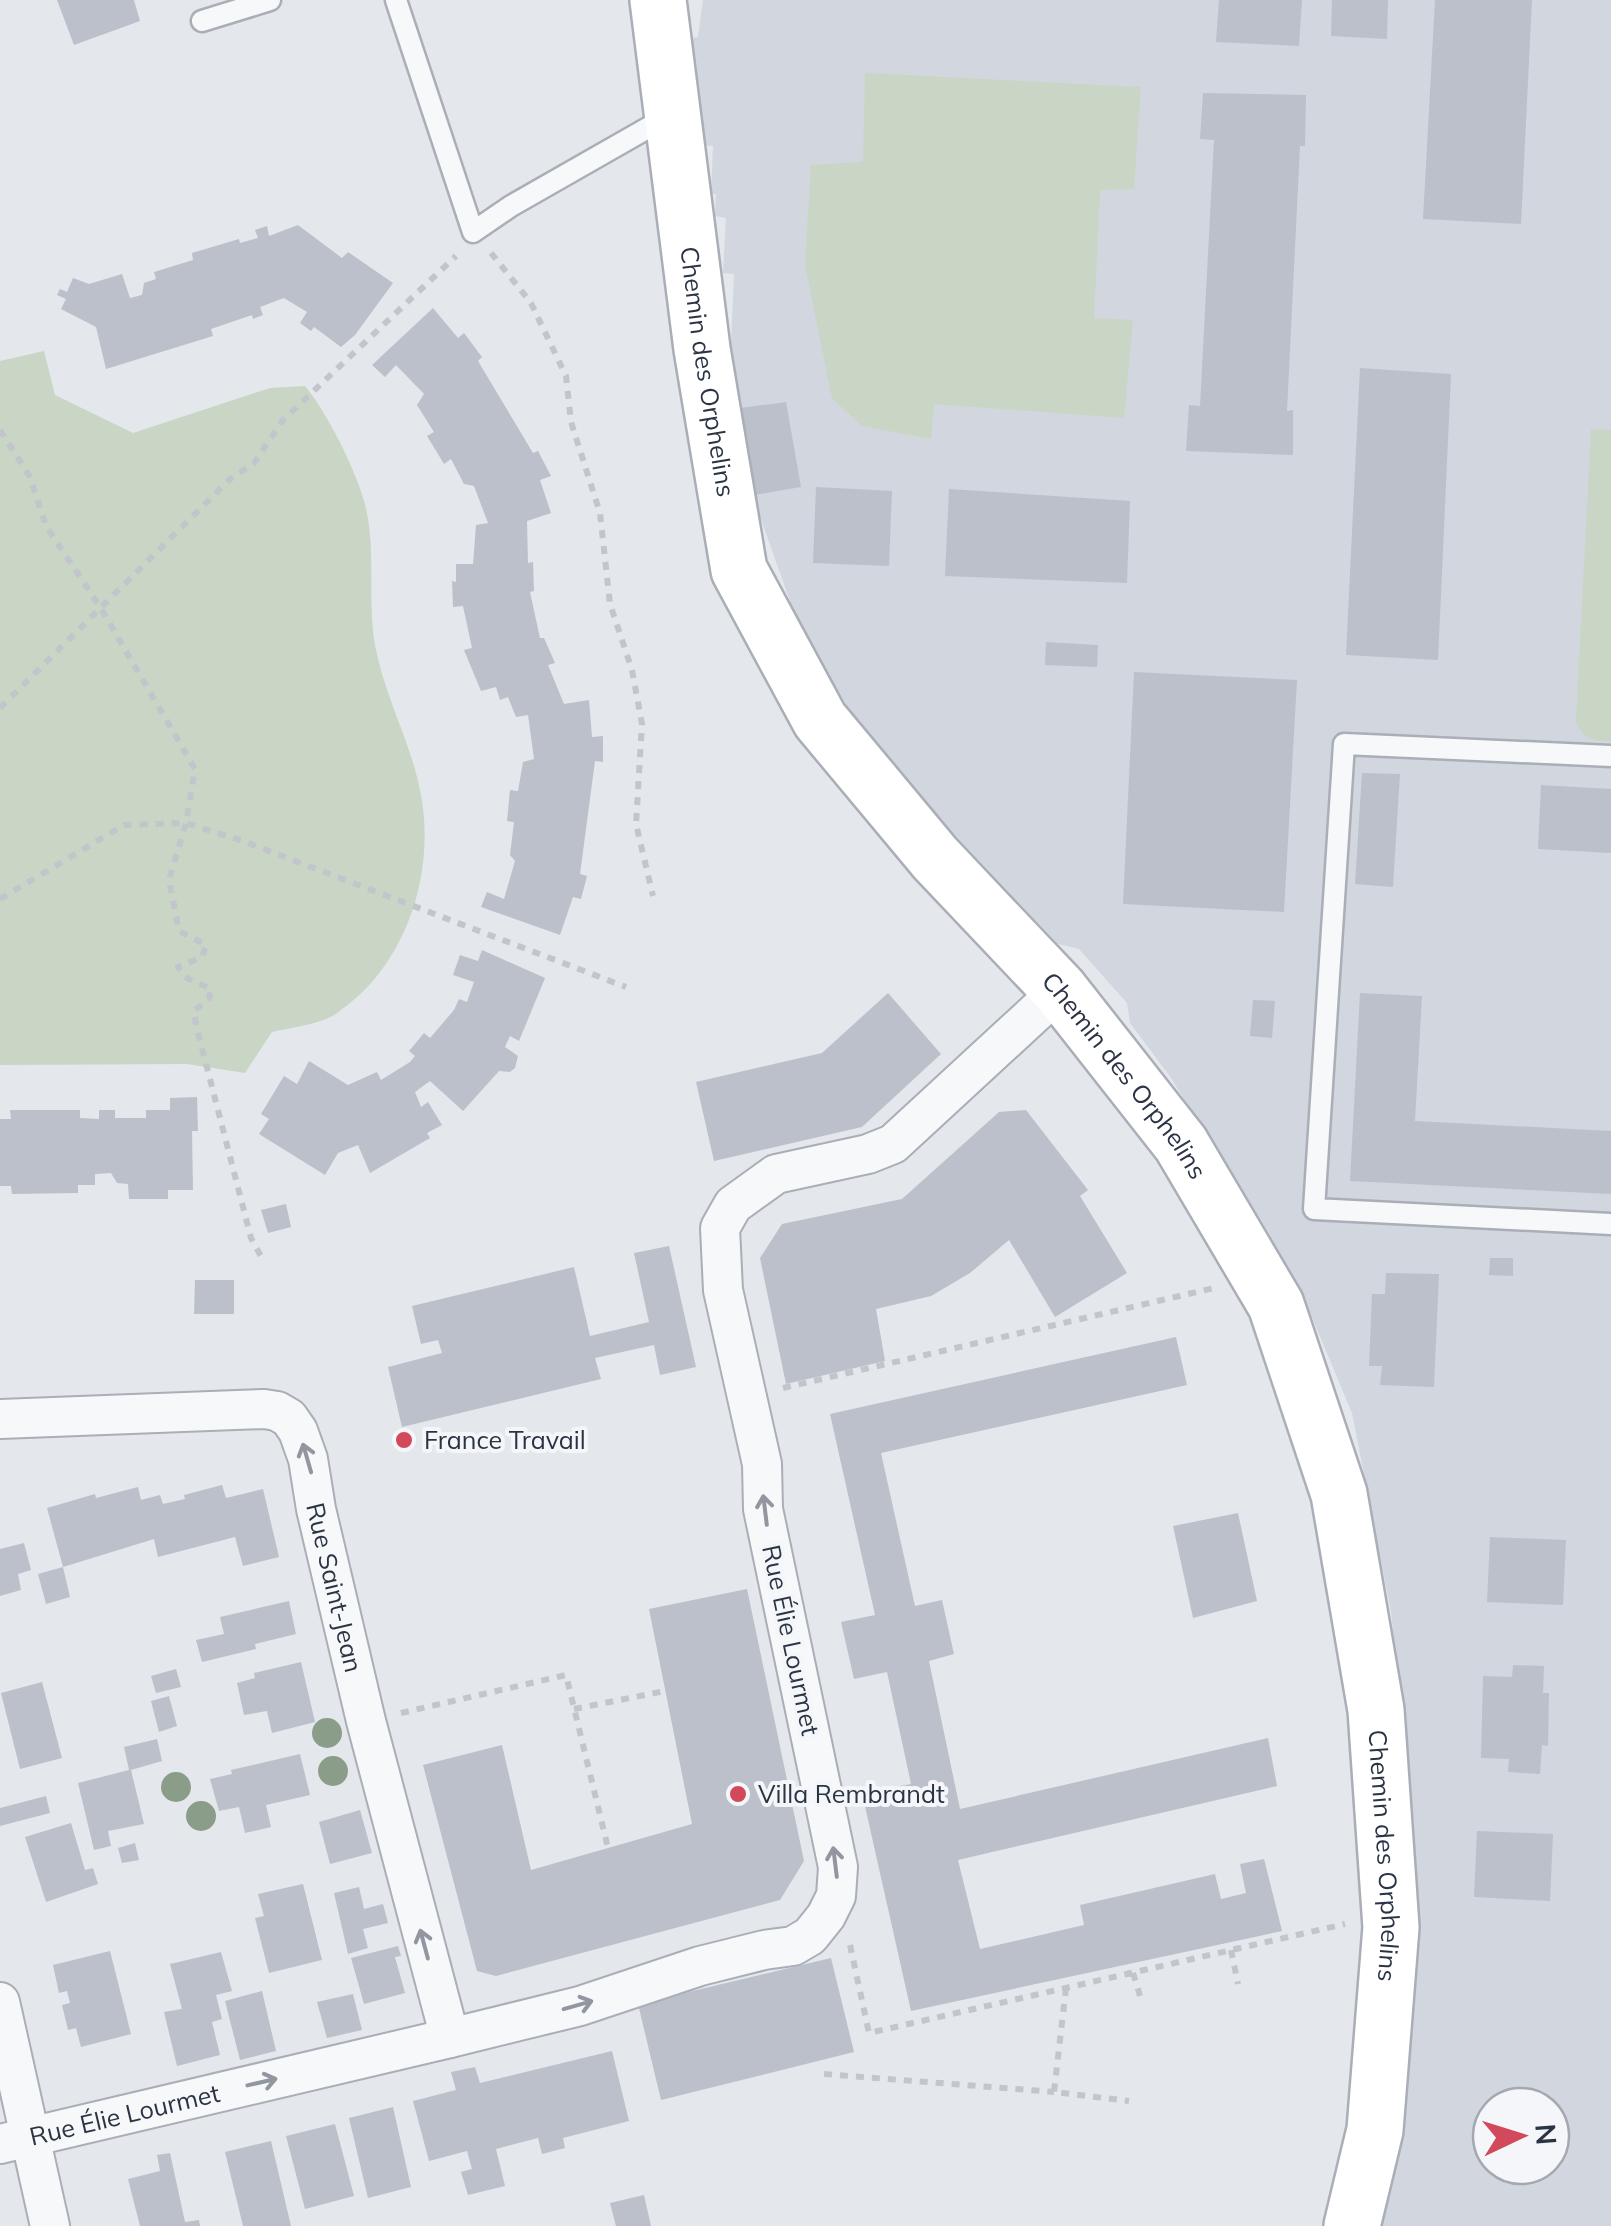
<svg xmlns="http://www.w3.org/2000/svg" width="1611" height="2226" font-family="Mulish,sans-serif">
<rect width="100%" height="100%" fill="#e4e7ec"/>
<path fill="#d2d6de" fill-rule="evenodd" d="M 703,0 L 1611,0 L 1611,2226 L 1381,2226 L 1395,2157 L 1410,2032 L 1412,1901 L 1403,1730 L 1391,1612 L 1352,1413 L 1306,1303 L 1265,1228 L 1169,1075 L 1130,1023 L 1127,1003 L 1079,949 L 1058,944 L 907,784 L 858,725 L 796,618 L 757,508 L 740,408 L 731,343 L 734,274 L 723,273 L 726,218 L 715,216 L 716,194 L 711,194 L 713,146 L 704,145 L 691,38 L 698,37 ZM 1491,2106 L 1551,2106 L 1551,2166 L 1491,2166 Z"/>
<path fill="#c9d6c5" d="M 865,73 L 1141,87 L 1134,189 L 1100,190 L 1094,318 L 1133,320 L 1124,418 L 934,404 L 931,439 L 862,426 L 832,398 L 805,265 L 811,165 L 863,162 Z
M 44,351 L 55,395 L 133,433 L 270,388 L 305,386 C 326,411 355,468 364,501 C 377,546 367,598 375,645 C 384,695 410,740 420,790 C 437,871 407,966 337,1013 C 321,1025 291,1027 272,1032 L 245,1073 L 187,1064 L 0,1065 L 0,361 Z
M 1591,429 L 1611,430 L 1611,741 C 1592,741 1584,740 1576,722 Z"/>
<path fill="#bbc0ca" d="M 57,0 L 134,0 L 140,21 L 74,45 Z
M 1219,0 L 1302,0 L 1299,46 L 1216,42 Z
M 1332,0 L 1388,0 L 1387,39 L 1331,36 Z
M 1435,0 L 1532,0 L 1521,224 L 1423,219 Z
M 1203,93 L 1306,95 L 1305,146 L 1300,146 L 1287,411 L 1293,410 L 1293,455 L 1186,451 L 1189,405 L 1200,406 L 1214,140 L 1200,139 Z
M 298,225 L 342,258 L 348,252 L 393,283 L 355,335 L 341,347 L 314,327 L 311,331 L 300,323 L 307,312 L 284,298 L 260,307 L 263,315 L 253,319 L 252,315 L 211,329 L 213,336 L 106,369 L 96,327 L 61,309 L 66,299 L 57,295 L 60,289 L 67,292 L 73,278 L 89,284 L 122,274 L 130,298 L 142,295 L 144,283 L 156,279 L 154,272 L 193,260 L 192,253 L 239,239 L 240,243 L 258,238 L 255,230 L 267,226 L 269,236 Z
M 433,308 L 458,338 L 464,333 L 482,357 L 478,361 L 533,453 L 538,451 L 551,476 L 540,480 L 551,513 L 527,521 L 528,563 L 533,562 L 534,591 L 530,592 L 540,638 L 544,638 L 555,663 L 548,665 L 564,704 L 589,700 L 592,737 L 603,736 L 603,762 L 595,761 L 580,874 L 587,876 L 581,899 L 573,897 L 560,935 L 481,907 L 487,892 L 504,899 L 515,861 L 510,855 L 514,822 L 507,821 L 510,790 L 518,791 L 523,762 L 534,759 L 528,715 L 516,717 L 508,697 L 500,700 L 496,687 L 481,691 L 464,650 L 472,648 L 463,606 L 453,607 L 452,581 L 456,582 L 456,564 L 473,564 L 476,525 L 488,523 L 474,486 L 464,484 L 451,459 L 444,464 L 427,436 L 434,432 L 417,405 L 424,394 L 396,365 L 385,377 L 372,365 Z
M 1360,368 L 1451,374 L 1438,660 L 1346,655 Z
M 786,402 L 801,487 L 754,495 L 740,408 Z
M 816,487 L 892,491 L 889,566 L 813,563 Z
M 949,489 L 1130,501 L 1127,583 L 945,576 Z
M 1046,642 L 1098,645 L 1097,667 L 1045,665 Z
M 1134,672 L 1297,680 L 1284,912 L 1123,904 Z
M 1362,773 L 1400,774 L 1393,887 L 1355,884 Z
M 1541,785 L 1611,789 L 1611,853 L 1538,849 Z
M 482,950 L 545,978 L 519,1041 L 510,1036 L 505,1047 L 518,1056 L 515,1068 L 510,1072 L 499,1071 L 463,1111 L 430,1081 L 415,1092 L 421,1107 L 428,1102 L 442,1125 L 427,1133 L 430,1138 L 370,1173 L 358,1145 L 338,1153 L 325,1175 L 259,1134 L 269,1119 L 261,1114 L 284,1076 L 297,1084 L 309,1061 L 348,1085 L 377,1072 L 381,1080 L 410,1062 L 415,1056 L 409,1051 L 424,1033 L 430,1038 L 454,1010 L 459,999 L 467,1002 L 474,982 L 453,975 L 460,955 L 478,961 Z
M 888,993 L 941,1054 L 862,1127 L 714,1161 L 696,1082 L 822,1053 Z
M 1360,993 L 1422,996 L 1415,1121 L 1611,1131 L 1611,1194 L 1350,1181 Z
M 1253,1000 L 1275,1001 L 1272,1038 L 1250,1036 Z
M 197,1097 L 198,1131 L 192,1131 L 193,1190 L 168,1190 L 168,1199 L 129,1199 L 128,1184 L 117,1183 L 111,1173 L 95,1174 L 95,1185 L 78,1185 L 78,1193 L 12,1194 L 11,1186 L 0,1186 L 0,1119 L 11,1119 L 10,1110 L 80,1110 L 80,1118 L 99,1119 L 99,1110 L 115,1110 L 115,1118 L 146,1118 L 146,1110 L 170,1110 L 170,1098 Z
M 1026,1110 L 1088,1190 L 1080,1196 L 1127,1273 L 1055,1317 L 1009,1240 L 970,1273 L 931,1296 L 876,1309 L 885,1361 L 786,1384 L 760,1258 L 782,1224 L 902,1199 L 999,1112 Z
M 286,1204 L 291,1227 L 268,1233 L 261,1210 Z
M 669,1246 L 696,1367 L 660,1375 L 654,1345 L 595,1358 L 601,1379 L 402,1427 L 388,1367 L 442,1353 L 438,1340 L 421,1344 L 412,1306 L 574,1267 L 590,1336 L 649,1322 L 634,1253 Z
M 1490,1258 L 1513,1258 L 1513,1276 L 1489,1275 Z
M 1386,1273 L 1439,1274 L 1434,1387 L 1380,1385 L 1382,1366 L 1369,1366 L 1372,1294 L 1385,1294 Z
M 195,1280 L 234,1280 L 234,1314 L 194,1314 Z
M 1176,1337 L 1187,1385 L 881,1453 L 915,1606 L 942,1600 L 954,1654 L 929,1661 L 960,1809 L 1268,1738 L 1277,1786 L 958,1860 L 980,1949 L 1084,1925 L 1080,1905 L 1215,1874 L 1221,1899 L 1246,1893 L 1240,1864 L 1264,1859 L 1282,1931 L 911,2011 L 862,1793 L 911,1784 L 887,1672 L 854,1679 L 841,1622 L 875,1615 L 830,1414 Z
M 222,1485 L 226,1498 L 263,1489 L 279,1557 L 243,1566 L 235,1537 L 158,1557 L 154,1539 L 63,1567 L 47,1508 L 95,1494 L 96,1498 L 138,1487 L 141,1500 L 160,1495 L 163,1504 L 185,1499 L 184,1495 Z
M 1238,1513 L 1257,1601 L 1193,1618 L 1173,1526 Z
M 1490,1537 L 1566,1540 L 1563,1605 L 1487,1602 Z
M 24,1543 L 31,1570 L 18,1574 L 21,1590 L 0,1596 L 0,1549 Z
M 63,1567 L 70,1597 L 46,1604 L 38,1574 Z
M 747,1589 L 804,1861 L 780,1900 L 496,1976 L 477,1971 L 423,1765 L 502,1745 L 531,1870 L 692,1824 L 649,1609 Z
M 289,1601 L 296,1634 L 255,1644 L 256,1649 L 202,1662 L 196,1640 L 224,1634 L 220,1617 Z
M 301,1662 L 315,1722 L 272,1733 L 267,1711 L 244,1715 L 237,1683 L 255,1678 L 254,1673 Z
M 1513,1665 L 1544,1666 L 1543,1693 L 1549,1693 L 1548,1746 L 1542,1745 L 1540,1774 L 1508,1772 L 1509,1759 L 1481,1758 L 1483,1676 L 1512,1677 Z
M 176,1669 L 181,1687 L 156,1693 L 151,1676 Z
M 42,1682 L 62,1758 L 20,1769 L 1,1693 Z
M 169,1696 L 177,1726 L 159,1732 L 151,1701 Z
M 157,1739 L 162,1761 L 131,1770 L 144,1824 L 108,1831 L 111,1846 L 94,1850 L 78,1783 L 129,1770 L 124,1747 Z
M 300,1754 L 310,1795 L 266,1805 L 271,1827 L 245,1833 L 239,1807 L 219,1811 L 210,1779 L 232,1774 L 231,1770 Z
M 46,1796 L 50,1813 L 0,1826 L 0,1808 Z
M 360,1810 L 372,1853 L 330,1864 L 319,1822 Z
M 71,1823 L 85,1870 L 93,1868 L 98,1884 L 46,1902 L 25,1837 Z
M 1477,1831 L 1553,1834 L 1550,1901 L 1474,1897 Z
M 135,1843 L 139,1860 L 122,1863 L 118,1848 Z
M 303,1884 L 322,1960 L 269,1973 L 255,1918 L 264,1916 L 258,1894 Z
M 359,1887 L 364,1909 L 383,1904 L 388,1923 L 363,1929 L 368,1948 L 348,1954 L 334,1893 Z
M 398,1946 L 401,1956 L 395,1957 L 405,1993 L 364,2004 L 351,1958 Z
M 110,1951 L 131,2034 L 81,2047 L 76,2028 L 68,2030 L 62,2005 L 70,2003 L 67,1991 L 59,1993 L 53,1965 Z
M 221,1952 L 232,1991 L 216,1995 L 222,2019 L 212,2022 L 220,2055 L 177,2066 L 164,2012 L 182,2009 L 170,1964 Z
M 831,1958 L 854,2052 L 661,2100 L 638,2004 Z
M 262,1991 L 276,2051 L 240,2060 L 225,2001 Z
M 353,1994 L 362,2030 L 327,2038 L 317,2002 Z
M 612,2051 L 629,2121 L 563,2138 L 565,2148 L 542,2154 L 538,2138 L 496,2149 L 505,2186 L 468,2195 L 461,2172 L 472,2169 L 467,2151 L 429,2161 L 413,2101 L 456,2090 L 451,2072 L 475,2067 L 480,2083 Z
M 393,2107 L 411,2187 L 368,2198 L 349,2118 Z
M 335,2124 L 354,2196 L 305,2209 L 286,2136 Z
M 271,2141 L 291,2226 L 243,2226 L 225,2152 Z
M 170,2153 L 185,2222 L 199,2220 L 200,2226 L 140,2226 L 128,2179 L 160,2171 L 157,2155 Z
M 644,2195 L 651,2226 L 616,2226 L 610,2203 Z"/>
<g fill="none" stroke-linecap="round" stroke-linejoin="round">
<g stroke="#a9aeb7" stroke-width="25">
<path id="lane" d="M 396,0 L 473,232 L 511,206 L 667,117
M 202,21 L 270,0
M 1611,756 L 1344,744 L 1314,1209 L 1611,1224"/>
</g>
<g stroke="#a9aeb7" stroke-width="42">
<g id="street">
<path id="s1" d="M 0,1419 L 264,1409 L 277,1411 L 289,1418 L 298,1431 L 308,1459 L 316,1509 L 366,1721 L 450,2038"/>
<path d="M 0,2002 L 50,2226"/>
<path id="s2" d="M 0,2144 L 450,2038 L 580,2006 L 700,1966 L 764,1950 L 793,1946 L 810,1936 L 826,1916 L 836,1896 L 838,1867 L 763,1509 L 762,1464 L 723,1290 L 720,1228 L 733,1205 L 776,1174 L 868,1154 L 893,1144 L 1060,990"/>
</g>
</g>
<g stroke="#a9aeb7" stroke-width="60">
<g id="secondary">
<path id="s3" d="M 658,0 L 702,349 L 739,570 L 820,720 L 935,858 L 1060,990 L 1181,1144 L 1276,1305 L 1339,1494 L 1376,1710 L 1391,1927 L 1375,2130 L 1352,2226"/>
</g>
</g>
<path stroke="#c2c5cb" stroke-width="6" stroke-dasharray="8 8" stroke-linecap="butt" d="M 491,253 L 531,303 L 566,376 L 571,422 L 600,513 L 610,604 L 632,670 L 642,724 L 636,824 L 653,896
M 0,430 L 30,477 L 46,526 L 100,607 L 195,769 L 186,823 L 169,880 L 179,931 L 206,945 L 202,957 L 178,967 L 185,977 L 211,989 L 209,999 L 194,1011 L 196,1025 L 251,1238 L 263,1260
M 0,708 L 230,479 L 254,463 L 283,420 L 456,256
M 0,899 L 124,825 L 186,823 L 243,841 L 626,987
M 783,1388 L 1214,1288
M 574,1709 L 665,1691
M 401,1713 L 566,1675 L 608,1848
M 850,1945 L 869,2033 L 1345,1924
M 1231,1950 L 1238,1984
M 1133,1973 L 1141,1999
M 1066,1988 L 1054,2092 L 1129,2101
M 824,2074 L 1054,2092"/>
<use href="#lane" stroke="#f7f8fa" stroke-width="20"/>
<use href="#street" stroke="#f7f8fa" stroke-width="38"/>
<use href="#secondary" stroke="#fff" stroke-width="55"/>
</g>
<g fill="#899d89">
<circle cx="327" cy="1733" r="15"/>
<circle cx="333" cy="1771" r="15"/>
<circle cx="176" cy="1787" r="15"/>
<circle cx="201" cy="1816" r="15"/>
</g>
<defs><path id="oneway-shaft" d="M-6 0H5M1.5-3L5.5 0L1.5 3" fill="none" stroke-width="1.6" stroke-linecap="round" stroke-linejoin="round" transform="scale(2.5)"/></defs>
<g stroke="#9196a0">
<use href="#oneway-shaft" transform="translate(307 1458) rotate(-106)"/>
<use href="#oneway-shaft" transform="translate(765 1510) rotate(-97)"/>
<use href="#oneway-shaft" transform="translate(835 1862) rotate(-97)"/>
<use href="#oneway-shaft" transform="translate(424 1944) rotate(-105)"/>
<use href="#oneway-shaft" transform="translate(578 2005) rotate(-16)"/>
<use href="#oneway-shaft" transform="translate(262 2082) rotate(-13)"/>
</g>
<g fill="#d1495b" stroke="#f4f6f9" stroke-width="4">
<circle cx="404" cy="1440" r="10"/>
<circle cx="738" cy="1794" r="10"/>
</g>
<g text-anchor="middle" stroke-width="8" stroke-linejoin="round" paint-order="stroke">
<g font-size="25" fill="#2b3445" stroke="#f4f6f9">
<text dy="9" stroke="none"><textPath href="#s3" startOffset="375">Chemin des Orphelins</textPath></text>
<text dy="9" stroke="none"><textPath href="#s3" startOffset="1215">Chemin des Orphelins</textPath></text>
<text dy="9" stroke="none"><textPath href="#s1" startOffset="468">Rue Saint-Jean</textPath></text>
<text transform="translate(791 1640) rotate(78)" y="9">Rue Élie Lourmet</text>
<text dy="9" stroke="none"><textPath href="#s3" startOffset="2055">Chemin des Orphelins</textPath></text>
<text dy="9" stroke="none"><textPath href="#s2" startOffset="128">Rue Élie Lourmet</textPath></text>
</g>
<g font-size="25" fill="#2b3445" stroke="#f4f6f9" text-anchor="start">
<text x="424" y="1449">France Travail</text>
<text x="758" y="1803">Villa Rembrandt</text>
</g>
</g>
<g transform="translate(1521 2136) rotate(86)"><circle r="48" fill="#f4f6f9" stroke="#a4a8b1" stroke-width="2.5"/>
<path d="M0-8L18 38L0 25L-18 38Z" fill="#d1495b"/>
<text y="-15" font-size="28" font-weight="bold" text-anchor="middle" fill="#2b3445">N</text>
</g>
</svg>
